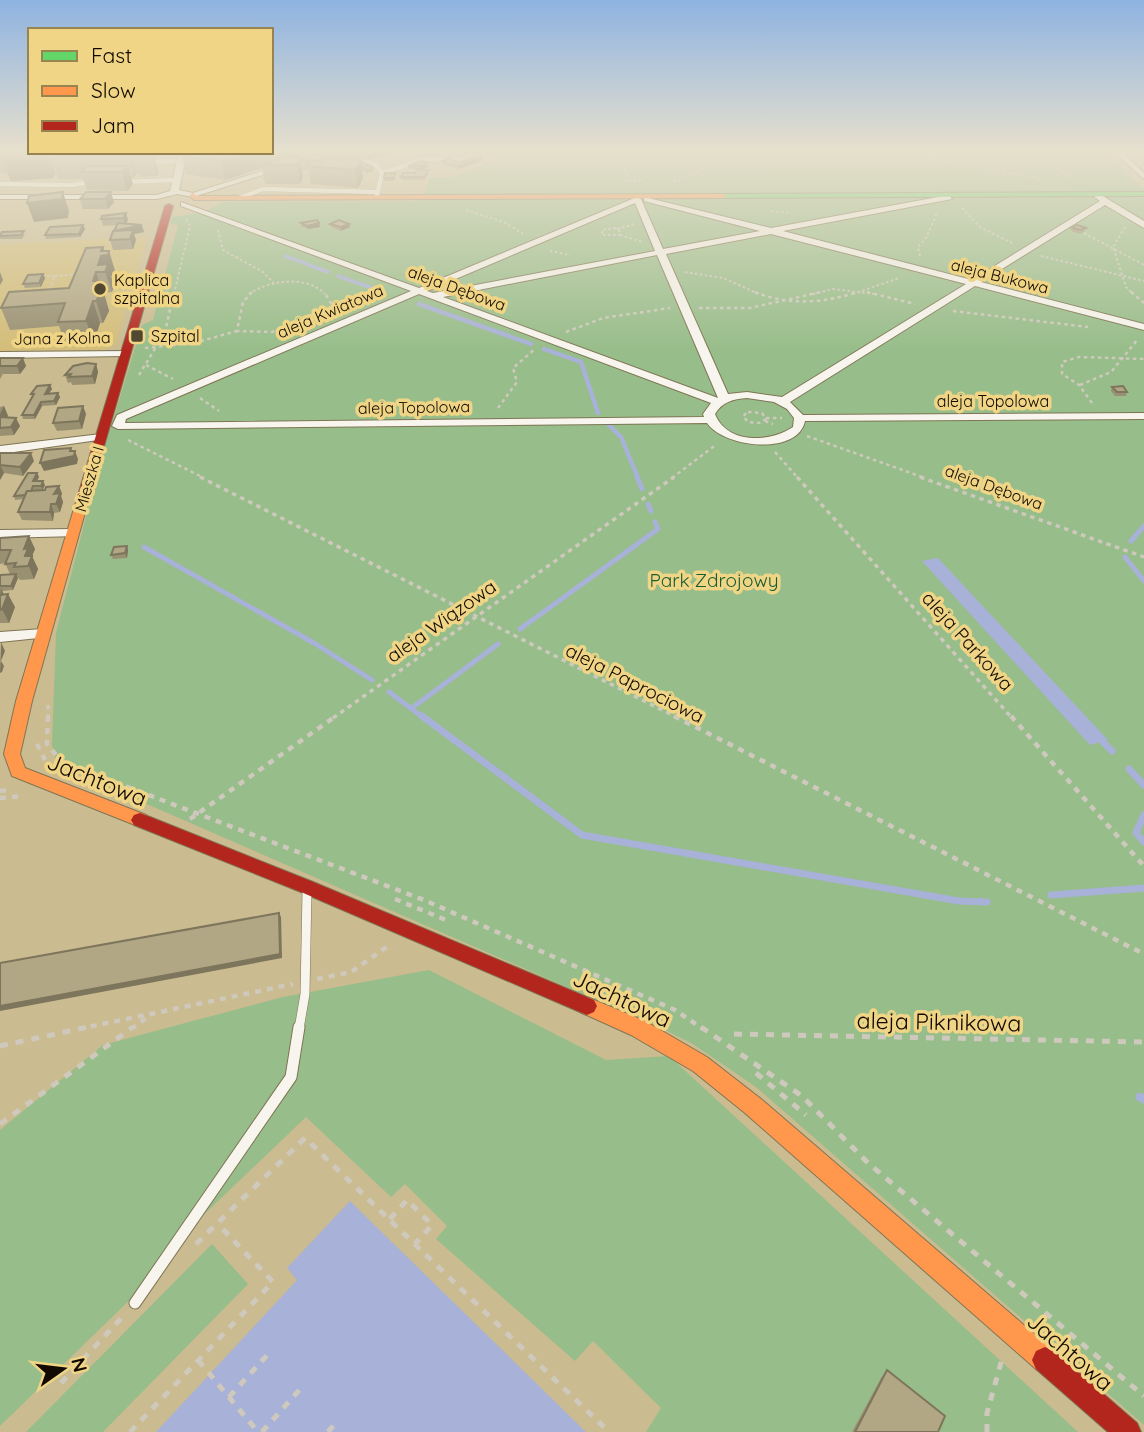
<svg xmlns="http://www.w3.org/2000/svg" width="1144" height="1432" font-family="Quicksand,sans-serif">
<rect width="100%" height="100%" fill="#cabb90"/>
<path fill="#d3bd79" d="M 147,237 L 115,345 L 104,350 L 0,351 L 0,244 Z"/>
<path fill="#97bd8a" d="M 520,150 L 1102,150 L 1144,189 L 1144,1425 L 756,1087 L 693,1044 L 659,1027 L 57,765 L 52,745 L 56,633 L 100,463 L 142,325 L 153,320 L 178,225 L 170,223 L 173,217 L 204,212 L 224,202 L 422,201 L 430,177 L 452,177 Z
M 429,970 L 606,1060 L 669,1056 L 1078,1432 L 646,1432 L 661,1408 L 593,1341 L 575,1361 L 436,1239 L 447,1226 L 405,1184 L 391,1197 L 306,1117 L 196,1222 L 140,1290 L 0,1426 L 0,1130 L 103,1045 L 283,997 Z
M 212,1244 L 248,1284 L 103,1432 L 26,1432 Z"/>
<path fill="#a8b1d7" d="M 937,558 L 938,558 L 1108,740 L 1090,745 L 922,561 Z
M 350,1201 L 586,1432 L 156,1432 L 297,1280 L 287,1268 Z"/>
<g fill="none" stroke-linecap="round" stroke-linejoin="round">
<path stroke="#a8b1d7" stroke-width="3.5" d="M 285,256 L 328,272
M 338,276 L 381,291"/>
<path stroke="#a8b1d7" stroke-width="4.5" d="M 419,304 L 531,344
M 544,349 L 581,362 L 598,413
M 608,424 L 621,437 L 638,478"/>
<path stroke="#a8b1d7" stroke-width="5" d="M 637,477 L 642,489
M 648,504 L 651,511
M 1131,541 L 1144,526
M 144,547 L 314,643 L 372,680
M 1125,557 L 1144,581
M 520,629 L 658,529 L 655,522
M 389,692 L 424,718
M 412,708 L 498,644"/>
<path stroke="#a8b1d7" stroke-width="7" d="M 422,716 L 582,835 L 959,901 L 987,902
M 1103,742 L 1112,751
M 1129,769 L 1144,785
M 1144,815 L 1136,833 L 1144,842
M 1051,895 L 1144,888"/>
<path stroke="#a8b1d7" stroke-width="9" d="M 1140,1097 L 1144,1099"/>
<g stroke="#7f7554" stroke-width="5">
<path id="lane-far2" d="M 362,159 L 375,164 L 382,173
M 145,162 L 181,161
M 123,182 L 176,180
M 0,184 L 71,185 L 93,182
M 377,195 L 382,173 L 426,159 L 464,160
M 239,198 L 263,189 L 377,192"/>
</g>
<g stroke="#7f7554" stroke-width="10">
<path id="lane-far1" d="M 299,1029 L 305,994 L 307,891"/>
</g>
<g stroke="#7f7554" stroke-width="13">
<path id="lane" d="M 135,1303 L 291,1077 L 299,1027"/>
</g>
<g stroke="#7f7554" stroke-width="2">
<path id="street" d="M 1112,150 L 1120,150 L 1144,173 L 1144,179 Z
M 179,152 L 187,152 L 179,190 L 193,193 L 281,165 L 288,167 L 193,197 L 177,194 L 157,199 L 0,199 L 0,195 L 157,195 L 170,191 Z
M 949,195 L 952,199 L 783,231 L 972,280 L 1100,201 L 1094,197 L 1101,195 L 1144,221 L 1144,228 L 1105,205 L 981,282 L 1144,324 L 1144,330 L 975,286 L 790,402 L 803,415 L 1144,413 L 1144,419 L 805,421 C 798,456 724,448 707,423 L 118,429 L 112,426 L 117,415 L 411,291 L 181,206 L 181,202 L 419,288 L 637,197 L 641,199 L 663,249 L 760,231 L 644,201 L 644,197 L 771,228 ZM 635,203 L 655,251 L 433,293 L 427,291 ZM 771,234 L 966,284 L 782,397 L 747,392 L 728,394 L 666,254 ZM 657,255 L 718,398 L 443,297 ZM 419,294 L 711,403 L 703,414 L 704,417 L 125,423 L 126,419 ZM 747,398 L 774,402 L 787,409 L 794,418 L 793,427 C 769,443 727,444 715,414 C 722,402 733,399 747,398 Z
M 129,351 L 129,355 L 125,356 L 0,358 L 0,352 Z
M 101,434 L 105,435 L 105,439 L 0,454 L 0,446 Z
M 73,529 L 78,530 L 78,536 L 0,538 L 0,530 Z
M 43,629 L 48,631 L 50,634 L 48,637 L 0,642 L 0,632 Z"/>
</g>
<g stroke="#7f7554" stroke-width="2">
<path id="fast" d="M 1144,192 L 1144,196 L 723,198 L 719,196 L 723,194 Z"/>
</g>
<g stroke="#7f7554" stroke-width="2">
<path id="slow" d="M 193,193 L 197,196 L 723,194 L 727,196 L 723,198 L 194,200 L 189,195 Z
M 82,498 L 88,502 L 32,701 L 20,754 L 25,768 L 146,815 L 149,820 L 146,825 L 140,827 L 12,776 L 4,754 L 16,701 L 76,502 Z
M 587,997 L 645,1021 L 707,1057 L 761,1099 L 1054,1351 L 1058,1360 L 1054,1369 L 1045,1373 L 1036,1369 L 745,1113 L 693,1071 L 631,1035 L 580,1012 L 577,1006 L 580,1000 Z"/>
</g>
<g stroke="#7f7554" stroke-width="2">
<path id="jam" d="M 169,204 L 173,206 L 88,502 L 82,506 L 78,505 L 76,502 L 165,206 Z
M 140,813 L 313,882 L 594,1000 L 597,1006 L 594,1012 L 587,1015 L 580,1012 L 301,892 L 134,825 L 131,820 L 134,815 Z
M 1045,1347 L 1054,1351 L 1137,1423 L 1141,1432 L 1108,1432 L 1036,1369 L 1032,1360 L 1036,1351 Z"/>
</g>
<path stroke="#cec9bc" stroke-width="2" stroke-dasharray="2.5 2.5" stroke-linecap="butt" d="M 616,150 L 630,180
M 890,150 L 1041,179
M 1040,150 L 1071,180
M 624,181 L 644,181
M 674,182 L 749,150
M 962,208 L 980,227 L 1012,243
M 466,210 L 504,222 L 523,234
M 771,211 L 791,213
M 1125,227 L 1113,247 L 1126,287 L 1133,294
M 614,228 L 619,230 L 620,235 L 602,235 L 602,230 Z
M 617,229 L 635,224
M 218,230 L 223,250 L 263,272 L 274,283
M 1084,233 L 1144,265
M 620,235 L 642,242
M 550,251 L 570,255
M 920,256 L 918,247 L 926,238 L 938,211
M 1041,256 L 1144,281
M 685,272 L 723,278 L 759,294
M 42,276 L 55,276 L 48,292
M 55,276 L 78,274
M 174,294 L 190,226 L 186,219
M 249,294 C 269,280 307,275 325,294
M 813,294 L 833,289 L 874,294
M 853,294 L 899,278"/>
<path stroke="#cec9bc" stroke-width="2.5" stroke-dasharray="3.5 3.5" stroke-linecap="butt" d="M 252,292 L 243,302 L 237,331 L 272,332 L 333,306 L 324,292
M 755,292 C 788,306 824,303 858,292
M 867,292 L 915,304
M 1131,292 L 1144,303
M 333,306 L 349,306
M 699,308 L 750,308 L 821,292
M 953,311 L 1088,327
M 566,332 L 603,318 L 670,308
M 145,348 L 194,343 L 237,331
M 146,365 L 173,379
M 139,375 L 165,332 L 174,292
M 1080,385 L 1111,372 L 1138,339
M 200,398 L 219,411
M 1092,403 L 1079,385 L 1062,374 L 1062,362 L 1079,357 L 1144,359
M 498,408 L 517,382 L 513,368 L 535,349
M 748,412 L 762,413 L 766,419 L 760,423 L 748,422 L 743,416 Z
M 766,418 L 782,418
M 765,421 L 773,424
M 807,436 L 925,478
M 128,440 L 204,478
M 775,452 L 798,478
M 672,478 L 717,444"/>
<path stroke="#cec9bc" stroke-width="3.5" stroke-dasharray="4.5 4.5" stroke-linecap="butt" d="M 200,477 L 678,718
M 797,477 L 1012,718
M 920,477 L 1144,557
M 48,705 L 48,718
M 333,718 L 674,477"/>
<path stroke="#cec9bc" stroke-width="4.5" stroke-dasharray="6 6" stroke-linecap="butt" d="M 48,716 L 47,744 L 62,762 L 424,900 L 675,1010 L 703,1029
M 674,716 L 1144,954
M 1011,716 L 1144,866
M 37,744 L 46,762
M 0,791 L 9,790
M 0,798 L 24,796
M 190,819 L 336,716
M 395,899 L 446,920
M 317,979 L 351,972 L 388,946
M 79,1029 L 293,984
M 131,1029 L 149,1016"/>
<path stroke="#cec9bc" stroke-width="5" stroke-dasharray="8 8" stroke-linecap="butt" d="M 701,1027 L 802,1096 L 868,1163 L 1144,1396
M 734,1034 L 1144,1042
M 0,1046 L 88,1027
M 756,1073 L 806,1115
M 0,1124 L 133,1027
M 390,1219 L 407,1200 L 432,1225 L 415,1244
M 196,1244 L 305,1138 L 609,1432
M 198,1360 L 258,1432
M 61,1383 L 126,1313
M 229,1397 L 270,1352
M 130,1432 L 273,1282 L 218,1224
M 262,1432 L 301,1388
M 328,1432 L 334,1425
M 987,1432 L 987,1413 L 1002,1359"/>
<use href="#lane-far2" stroke="#f7f5ee" stroke-width="4.5"/>
<use href="#lane-far1" stroke="#f7f5ee" stroke-width="9"/>
<use href="#lane" stroke="#f7f5ee" stroke-width="11"/>
<use href="#street" fill="#f7f5ee" fill-rule="evenodd"/>
<use href="#fast" fill="#63d668" fill-rule="evenodd"/>
<use href="#slow" fill="#ff974d" fill-rule="evenodd"/>
<use href="#jam" fill="#b3261e" fill-rule="evenodd"/>
</g>
<path fill="#999072" d="M 0,150 L 30,152 L 161,152 L 161,155 L 154,156 L 158,172 L 157,176 L 141,177 L 140,174 L 136,174 L 135,177 L 131,178 L 133,184 L 127,191 L 87,190 L 83,179 L 59,179 L 57,174 L 55,174 L 53,178 L 11,181 L 8,174 L 0,173 Z
M 318,150 L 402,150 L 369,160 L 355,158 L 355,160 L 361,162 L 373,171 L 367,173 L 362,171 L 363,178 L 358,188 L 311,184 L 308,170 L 302,170 L 303,176 L 300,184 L 265,184 L 262,168 L 225,180 L 186,174 L 182,156 L 295,157 L 300,159 L 316,154 L 316,151 Z
M 461,150 L 491,150 L 494,151 L 494,155 L 488,157 Z
M 442,161 L 458,162 L 482,161 L 458,169 L 442,164 Z
M 428,163 L 428,167 L 421,169 L 408,169 L 408,166 Z
M 428,173 L 425,180 L 402,180 L 401,177 Z
M 395,176 L 394,181 L 384,181 L 384,178 Z
M 86,192 L 114,202 L 108,209 L 83,209 L 80,199 Z
M 126,213 L 128,220 L 126,224 L 144,232 L 134,234 L 136,240 L 133,249 L 113,250 L 110,240 L 117,225 L 103,226 L 101,219 Z
M 301,223 L 319,223 L 320,227 L 308,229 L 301,226 Z
M 330,224 L 350,227 L 341,231 L 331,227 Z
M 1072,228 L 1085,231 L 1080,234 L 1071,231 Z
M 85,229 L 80,237 L 46,239 L 45,235 Z
M 25,234 L 22,239 L 0,239 L 0,235 Z
M 103,247 L 104,251 L 109,251 L 115,271 L 114,276 L 111,276 L 114,285 L 112,292 L 104,293 L 109,311 L 103,323 L 100,323 L 94,342 L 65,343 L 59,326 L 10,330 L 1,308 L 69,288 Z
M 43,274 L 45,278 L 41,287 L 25,288 L 23,284 Z
M 0,358 L 26,366 L 20,374 L 3,374 L 0,379 Z
M 96,364 L 98,372 L 95,384 L 72,385 L 71,382 L 68,383 L 65,375 Z
M 50,385 L 52,389 L 49,393 L 58,393 L 60,397 L 56,405 L 42,406 L 35,419 L 23,419 L 22,415 L 32,397 L 31,394 Z
M 1112,387 L 1127,392 L 1126,396 L 1115,396 L 1111,391 Z
M 4,406 L 8,416 L 7,417 L 20,426 L 14,435 L 0,436 L 0,407 Z
M 86,414 L 82,429 L 57,431 L 53,423 Z
M 0,453 L 34,461 L 23,476 L 4,473 L 0,480 Z
M 37,473 L 39,477 L 37,481 L 45,485 L 43,490 L 59,486 L 62,494 L 61,496 L 63,502 L 60,512 L 54,513 L 53,521 L 22,520 L 18,512 L 23,499 L 15,500 L 14,496 Z
M 0,538 L 35,549 L 32,556 L 38,569 L 34,579 L 20,580 L 17,576 L 18,578 L 13,590 L 2,591 L 4,595 L 15,607 L 9,623 L 0,623 L 0,575 L 10,574 L 5,563 L 0,564 Z
M 128,550 L 127,558 L 113,559 L 111,555 Z
M 887,1370 L 938,1432 L 852,1432 L 881,1378 Z"/>
<path fill="#7d755c" d="M 0,150 L 30,150 L 30,152 L 48,152 L 55,174 L 53,178 L 11,181 Z
M 271,150 L 315,150 L 269,165 L 261,165 L 262,168 L 225,180 L 221,161 L 250,152 L 271,152 Z
M 344,150 L 354,150 L 355,160 L 330,167 L 329,155 Z
M 367,150 L 402,150 L 369,160 Z
M 494,151 L 494,155 L 488,157 L 488,154 Z
M 128,152 L 130,152 L 136,174 L 135,177 Z
M 151,152 L 161,152 L 161,155 L 154,156 L 158,172 L 157,176 Z
M 482,157 L 482,161 L 458,169 L 458,166 Z
M 300,158 L 303,176 L 300,184 L 297,165 Z
M 361,160 L 363,178 L 358,188 L 355,170 Z
M 428,163 L 428,167 L 421,169 L 421,166 Z
M 128,166 L 133,184 L 127,191 L 122,172 Z
M 373,168 L 373,171 L 367,173 L 367,170 Z
M 63,192 L 69,211 L 68,218 L 34,222 L 27,203 Z
M 111,192 L 114,202 L 108,209 L 105,199 Z
M 126,213 L 128,220 L 125,225 L 123,218 Z
M 319,223 L 320,227 L 308,229 L 307,226 Z
M 349,224 L 350,227 L 341,231 L 341,227 Z
M 83,225 L 85,229 L 80,237 L 79,234 Z
M 142,225 L 144,232 L 134,234 L 136,240 L 133,249 L 130,239 L 114,231 Z
M 103,247 L 106,256 L 109,251 L 115,271 L 114,276 L 111,276 L 114,285 L 112,292 L 105,272 L 98,265 Z
M 0,272 L 3,280 L 0,285 Z
M 96,272 L 102,291 L 102,286 L 109,311 L 103,323 L 96,301 L 93,281 Z
M 43,274 L 45,278 L 41,287 L 39,283 Z
M 93,301 L 100,323 L 94,342 L 86,321 Z
M 23,358 L 26,366 L 20,374 L 17,366 Z
M 96,364 L 98,372 L 95,384 L 92,376 Z
M 50,385 L 52,389 L 46,398 L 45,394 Z
M 58,393 L 60,397 L 56,405 L 54,401 Z
M 41,402 L 42,406 L 35,419 L 34,415 Z
M 4,406 L 8,416 L 1,425 L 0,423 L 0,414 Z
M 83,406 L 86,414 L 82,429 L 79,421 Z
M 16,418 L 20,426 L 14,435 L 11,427 Z
M 71,448 L 74,456 L 75,451 L 78,459 L 77,464 L 44,471 L 40,463 L 70,451 Z
M 31,453 L 34,461 L 23,476 L 20,467 Z
M 0,465 L 4,473 L 0,480 Z
M 37,473 L 39,477 L 35,485 L 33,481 Z
M 43,481 L 45,485 L 42,490 L 41,486 Z
M 59,486 L 62,494 L 61,496 L 63,502 L 60,512 L 56,504 L 54,494 Z
M 51,504 L 54,513 L 53,521 L 50,512 Z
M 29,536 L 35,549 L 32,556 L 38,569 L 34,579 L 25,556 L 24,549 Z
M 127,546 L 128,550 L 127,558 L 125,553 Z
M 16,574 L 18,578 L 13,590 L 11,586 Z
M 1,588 L 6,599 L 8,594 L 15,607 L 9,623 L 2,609 L 0,599 Z
M 1,642 L 5,651 L 1,661 L 4,666 L 2,672 L 0,673 Z
M 279,913 L 281,917 L 282,958 L 0,1011 L 0,1006 Z"/>
<path fill="#b2a784" stroke="#7d755c" stroke-width="2" d="M 318,150 L 344,150 L 329,155 L 316,151 Z
M 474,150 L 491,150 L 494,151 L 488,154 Z
M 183,152 L 250,152 L 221,161 L 182,156 Z
M 316,154 L 326,157 L 316,161 L 298,160 Z
M 290,156 L 300,158 L 297,165 L 261,165 Z
M 482,157 L 458,166 L 442,161 L 448,158 L 458,162 Z
M 324,159 L 361,160 L 355,170 L 308,166 L 310,161 L 322,162 Z
M 421,161 L 428,163 L 421,166 L 408,166 Z
M 361,162 L 373,168 L 367,170 L 362,167 Z
M 87,166 L 128,166 L 122,172 L 81,172 Z
M 417,169 L 428,170 L 425,177 L 401,177 L 403,173 L 415,173 Z
M 385,173 L 395,173 L 394,178 L 384,178 Z
M 63,192 L 62,199 L 27,203 L 29,196 Z
M 86,192 L 111,192 L 105,199 L 80,199 Z
M 126,213 L 123,218 L 101,219 L 102,216 Z
M 317,220 L 319,223 L 307,226 L 301,223 Z
M 339,220 L 349,224 L 341,227 L 330,224 Z
M 118,223 L 142,225 L 114,231 Z
M 83,225 L 79,234 L 45,235 L 50,227 Z
M 1077,225 L 1086,228 L 1082,230 L 1072,228 Z
M 133,230 L 130,239 L 110,240 L 113,231 Z
M 24,231 L 21,235 L 0,236 L 2,232 Z
M 103,247 L 101,251 L 109,251 L 108,255 L 101,256 L 98,265 L 108,264 L 105,272 L 96,272 L 93,281 L 98,281 L 96,286 L 102,286 L 103,290 L 96,301 L 93,301 L 86,321 L 58,322 L 65,303 L 1,308 L 9,292 L 69,288 L 86,248 Z
M 43,274 L 39,283 L 23,284 L 28,275 Z
M 0,358 L 23,358 L 17,366 L 0,366 Z
M 87,363 L 96,364 L 92,376 L 69,377 L 71,374 L 65,375 L 73,366 Z
M 50,385 L 45,394 L 58,393 L 54,401 L 41,402 L 34,415 L 22,415 L 34,394 L 31,394 L 37,386 Z
M 1123,386 L 1127,392 L 1117,392 L 1112,387 Z
M 83,406 L 79,421 L 53,423 L 58,408 Z
M 0,417 L 16,418 L 11,427 L 0,428 Z
M 71,448 L 70,451 L 75,451 L 74,456 L 40,463 L 44,450 Z
M 0,453 L 31,453 L 20,467 L 0,465 Z
M 28,473 L 37,473 L 33,481 L 43,481 L 41,486 L 33,486 L 31,491 L 27,491 L 25,495 L 14,496 Z
M 59,486 L 54,494 L 60,493 L 56,504 L 51,504 L 50,512 L 18,512 L 27,491 L 45,490 L 46,487 Z
M 29,536 L 24,549 L 28,548 L 25,556 L 32,556 L 28,566 L 14,567 L 16,563 L 5,564 L 11,550 L 0,550 L 0,538 Z
M 127,546 L 125,553 L 111,555 L 114,547 Z
M 16,574 L 11,586 L 0,586 L 0,575 Z
M 8,594 L 2,609 L 0,610 L 0,595 Z
M 279,913 L 280,954 L 0,1006 L 0,963 Z
M 887,1370 L 945,1416 L 938,1432 L 855,1432 Z"/>
<linearGradient id="sky" x2="0" y2="1"><stop stop-color="#8eb3e1"/><stop offset="0.43" stop-color="#e7e0cd"/><stop offset="1" stop-color="#e7e0cd" stop-opacity="0"/></linearGradient>
<rect width="1144" height="351" fill="url(#sky)"/>
<g fill="#524832" stroke="#efd585" stroke-width="2.5">
<circle cx="100" cy="289" r="7"/>
<rect x="130" y="329" width="14" height="14" rx="3.5"/>
</g>
<g text-anchor="middle" stroke-width="7" stroke-linejoin="round" paint-order="stroke">
<g font-size="16" fill="#120a00" stroke="#efd585">
<text transform="translate(1000 276) rotate(14)" y="6">aleja Bukowa</text>
<text transform="translate(457 288) rotate(20)" y="6">aleja Dębowa</text>
<text transform="translate(330 311) rotate(-23)" y="6">aleja Kwiatowa</text>
<text transform="translate(62 338) rotate(-1)" y="6">Jana z Kolna</text>
<text x="993" y="407">aleja Topolowa</text>
<text transform="translate(414 407) rotate(-1)" y="6">aleja Topolowa</text>
<text transform="translate(89 479) rotate(-74)" y="6">Mieszka I</text>
<text transform="translate(994 487) rotate(20)" y="6">aleja Dębowa</text>
</g>
<g font-size="16" fill="#120a00" stroke="#efd585" text-anchor="start">
<text x="114" y="286">Kaplica<tspan x="114" dy="18">szpitalna</tspan></text>
<text x="151" y="342">Szpital</text>
</g>
<g font-size="19" fill="#185d32" stroke="#efd585">
<text x="714" y="587">Park Zdrojowy</text>
</g>
<g font-size="19" fill="#120a00" stroke="#efd585">
<text transform="translate(441 621) rotate(-35)" y="7">aleja Wiązowa</text>
<text transform="translate(968 641) rotate(48)" y="7">aleja Parkowa</text>
<text transform="translate(635 683) rotate(27)" y="7">aleja Paprociowa</text>
</g>
<g font-size="23" fill="#120a00" stroke="#efd585">
<text transform="translate(97 780) rotate(22)" y="8">Jachtowa</text>
<text transform="translate(622 999) rotate(25)" y="8">Jachtowa</text>
<text transform="translate(939 1022) rotate(1)" y="8">aleja Piknikowa</text>
<text transform="translate(1070 1352) rotate(41)" y="8">Jachtowa</text>
</g>
</g>
<rect x="28" y="28" width="245" height="126" fill="#efd585" stroke="#978450" stroke-width="2"/>
<rect x="42" y="51" width="35" height="10" fill="#63d668" stroke="#978450" stroke-width="2"/>
<text x="91" y="63" font-size="21" fill="#120a00">Fast</text>
<rect x="42" y="86" width="35" height="10" fill="#ff974d" stroke="#978450" stroke-width="2"/>
<text x="91" y="98" font-size="21" fill="#120a00">Slow</text>
<rect x="42" y="121" width="35" height="10" fill="#b3261e" stroke="#978450" stroke-width="2"/>
<text x="91" y="133" font-size="21" fill="#120a00">Jam</text>
<g transform="translate(63 1369) rotate(76)" stroke="#efd585" stroke-width="5" paint-order="stroke">
<path d="M0-5L12 26L0 18L-12 26Z" fill="#120a00"/>
<text y="-10" font-size="19" font-weight="bold" text-anchor="middle" fill="#120a00">N</text>
</g>
</svg>
